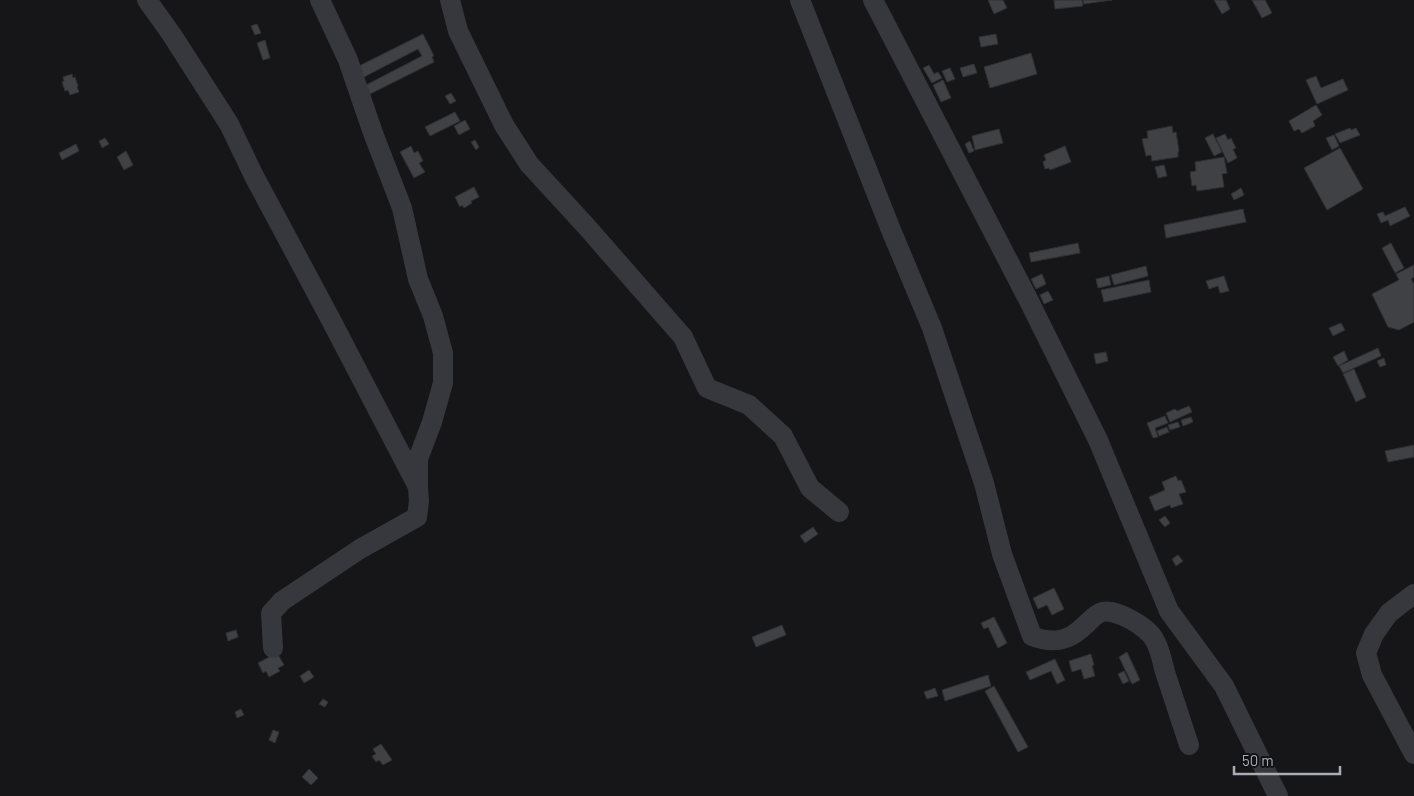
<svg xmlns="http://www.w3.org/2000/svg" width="1414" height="796" font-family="Barlow,sans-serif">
<rect width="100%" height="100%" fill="#161618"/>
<path fill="#404145" stroke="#303034" d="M 988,0 L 1003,0 L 1007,8 L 994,14 Z
M 1054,0 L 1082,0 L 1083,6 L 1055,9 Z
M 1083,0 L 1112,0 L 1084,4 Z
M 1214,0 L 1226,0 L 1230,9 L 1222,14 Z
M 1252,0 L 1265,0 L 1272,13 L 1262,18 Z
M 257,24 L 261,33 L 255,35 L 251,26 Z
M 423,34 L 434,56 L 432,57 L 434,62 L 370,94 L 366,85 L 422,56 L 418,49 L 362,78 L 357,67 Z
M 996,34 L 998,44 L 981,47 L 979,37 Z
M 265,40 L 270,58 L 263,60 L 257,43 Z
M 1031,53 L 1037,74 L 990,88 L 984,67 Z
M 974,64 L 977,73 L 963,77 L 960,68 Z
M 929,65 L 934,74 L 938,72 L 942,78 L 932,83 L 923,68 Z
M 950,68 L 955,79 L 947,82 L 942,71 Z
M 72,74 L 73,78 L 75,77 L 78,86 L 77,87 L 79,92 L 70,95 L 68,90 L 65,91 L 62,82 L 64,81 L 63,77 Z
M 1316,76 L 1321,88 L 1343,79 L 1348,90 L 1317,104 L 1306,80 Z
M 943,80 L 951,98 L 941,102 L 933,85 Z
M 451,93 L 456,101 L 450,104 L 445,96 Z
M 1316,105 L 1322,115 L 1313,121 L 1315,126 L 1302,133 L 1299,129 L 1294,131 L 1289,121 Z
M 455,112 L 460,121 L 430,136 L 425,127 Z
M 465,120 L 470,129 L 459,135 L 454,126 Z
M 1172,126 L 1173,133 L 1176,132 L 1179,151 L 1178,152 L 1178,157 L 1152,161 L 1151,155 L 1146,156 L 1142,139 L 1148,138 L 1147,131 Z
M 1350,128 L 1351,130 L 1356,128 L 1360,135 L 1340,143 L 1335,134 Z
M 999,129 L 1003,143 L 975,150 L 972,136 Z
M 1213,134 L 1222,152 L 1214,156 L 1205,138 Z
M 1225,134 L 1228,140 L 1231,138 L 1236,148 L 1233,149 L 1237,158 L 1228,163 L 1216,138 Z
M 1334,135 L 1339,146 L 1332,150 L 1326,138 Z
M 105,138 L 109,144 L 102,148 L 99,141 Z
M 475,140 L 479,147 L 476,150 L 471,142 Z
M 970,141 L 974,151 L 969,153 L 965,144 Z
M 76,144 L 79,151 L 62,160 L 59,153 Z
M 411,146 L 414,153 L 418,151 L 423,161 L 419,163 L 425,172 L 414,178 L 400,152 Z
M 1065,146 L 1071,162 L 1050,170 L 1049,168 L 1045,169 L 1043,162 L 1046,160 L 1044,155 Z
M 1340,148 L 1363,189 L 1327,210 L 1304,168 Z
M 126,151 L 133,165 L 124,170 L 117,157 Z
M 1224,157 L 1227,173 L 1222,174 L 1224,187 L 1197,191 L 1196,185 L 1192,186 L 1190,172 L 1196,171 L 1195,162 Z
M 1164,165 L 1167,176 L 1158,178 L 1155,167 Z
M 474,187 L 479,197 L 471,201 L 472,203 L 464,208 L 462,205 L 460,207 L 455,197 Z
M 1241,188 L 1244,195 L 1234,200 L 1231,194 Z
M 1405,207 L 1410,216 L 1390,226 L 1388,220 L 1381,223 L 1377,214 L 1383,212 L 1385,216 Z
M 1243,209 L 1246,222 L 1166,238 L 1164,225 Z
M 1078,243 L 1080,253 L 1031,262 L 1029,253 Z
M 1391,243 L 1404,268 L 1395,273 L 1382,248 Z
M 1414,265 L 1414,277 L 1411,279 L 1414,284 L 1414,322 L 1399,330 L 1388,327 L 1372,294 L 1399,280 L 1396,274 Z
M 1146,266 L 1148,276 L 1114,285 L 1111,275 Z
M 1042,274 L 1046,284 L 1036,289 L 1031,279 Z
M 1109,276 L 1111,285 L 1098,288 L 1096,279 Z
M 1224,276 L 1229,291 L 1220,293 L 1218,286 L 1209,289 L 1206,281 Z
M 1149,280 L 1151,292 L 1104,302 L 1101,290 Z
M 1048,291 L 1053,300 L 1044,304 L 1040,295 Z
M 1341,323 L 1345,330 L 1333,336 L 1329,328 Z
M 1378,348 L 1381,356 L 1343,373 L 1339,366 Z
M 1344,351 L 1348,360 L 1338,366 L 1333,357 Z
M 1106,352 L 1108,361 L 1096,364 L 1094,354 Z
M 1384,358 L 1386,365 L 1380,367 L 1377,361 Z
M 1354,369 L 1366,397 L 1356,402 L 1343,374 Z
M 1189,406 L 1192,412 L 1170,422 L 1166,413 L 1175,409 L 1177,411 Z
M 1165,416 L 1168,423 L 1155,428 L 1158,437 L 1153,438 L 1147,423 Z
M 1191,417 L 1193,422 L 1183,426 L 1181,420 Z
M 1178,422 L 1180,427 L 1170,430 L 1168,425 Z
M 1167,427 L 1169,432 L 1159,436 L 1157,431 Z
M 1414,445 L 1414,457 L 1388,462 L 1385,451 Z
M 1176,476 L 1178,481 L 1181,480 L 1186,492 L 1179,494 L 1183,504 L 1171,508 L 1170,505 L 1155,511 L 1149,497 L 1165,490 L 1162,482 Z
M 1165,516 L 1170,523 L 1165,527 L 1159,520 Z
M 813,527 L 818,534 L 805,543 L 800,536 Z
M 1178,555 L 1183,561 L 1176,566 L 1172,559 Z
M 1054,588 L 1064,609 L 1052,615 L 1047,605 L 1038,609 L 1033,598 Z
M 994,617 L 1007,643 L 998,648 L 988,627 L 984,629 L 981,623 Z
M 782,625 L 786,635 L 756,647 L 752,637 Z
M 236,630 L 238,637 L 228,641 L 226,633 Z
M 1127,652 L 1140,680 L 1132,684 L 1119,657 Z
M 277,653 L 284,665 L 278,668 L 280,671 L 269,677 L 266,671 L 263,673 L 258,663 Z
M 1091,654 L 1094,665 L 1092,666 L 1095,676 L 1084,679 L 1081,669 L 1072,672 L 1069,661 Z
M 1055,659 L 1065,680 L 1057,684 L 1051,671 L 1030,680 L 1026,672 Z
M 309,670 L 314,677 L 304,683 L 300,676 Z
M 1124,671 L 1129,681 L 1123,684 L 1118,674 Z
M 988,675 L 991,686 L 945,701 L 942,690 Z
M 994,686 L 1028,747 L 1018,752 L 985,691 Z
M 935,688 L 938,696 L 927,699 L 924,692 Z
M 323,699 L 328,702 L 325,707 L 319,704 Z
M 241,709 L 244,715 L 237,718 L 235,712 Z
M 273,730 L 279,732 L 275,743 L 269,740 Z
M 381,744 L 392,760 L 383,765 L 379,760 L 376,762 L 372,756 L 376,754 L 373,749 Z
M 309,769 L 318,778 L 311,785 L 302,777 Z"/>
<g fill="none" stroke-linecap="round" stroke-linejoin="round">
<path stroke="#37383d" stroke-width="20" d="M 147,0 L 172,35 L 229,124 L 254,176 L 331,320 L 418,487 L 419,501 L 417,517 L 360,549 L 282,601 L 271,613 L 273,648
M 320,0 L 348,60 L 373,133 L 402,208 L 418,279 L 433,316 L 443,353 L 443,383 L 432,422 L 418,459 L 418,485
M 450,0 L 458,31 L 504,125 L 529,164 L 586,226 L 683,337 L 707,388 L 749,405 L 783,436 L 810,488 L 839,512
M 800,0 L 891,230 L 932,328 L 984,483 L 1002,554 L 1032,636 C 1052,644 1068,642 1084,626 C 1089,622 1095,614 1102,612 C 1115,608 1148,627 1154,639 C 1160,648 1162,661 1165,672 C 1173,696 1181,720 1189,745
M 873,0 L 1028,299 L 1098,440 L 1169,611 L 1224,686 L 1278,796
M 1414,594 L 1389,613 L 1374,634 L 1366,653 L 1372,675 L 1414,754"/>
</g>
<path d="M1234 766v8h106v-8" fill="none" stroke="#a8adb8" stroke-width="2.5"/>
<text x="1242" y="766" font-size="15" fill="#a8adb8" stroke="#111113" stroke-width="4" paint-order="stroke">50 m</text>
</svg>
